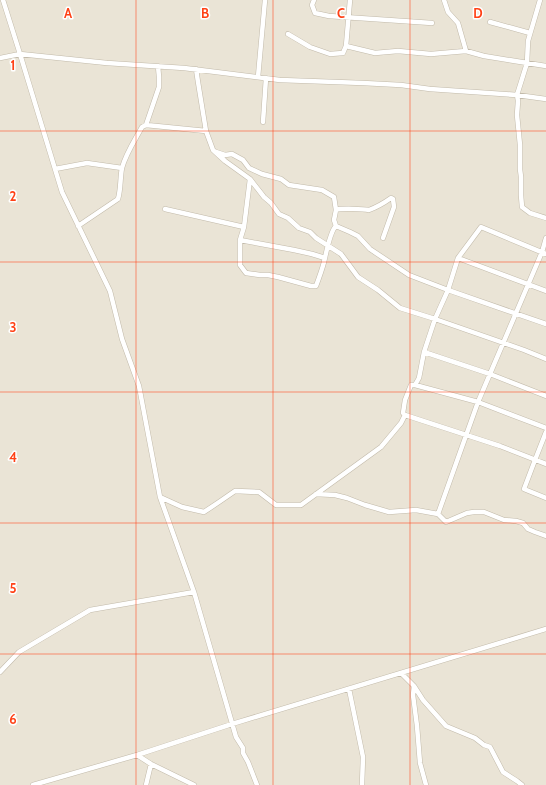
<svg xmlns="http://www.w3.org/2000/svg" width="546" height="785" font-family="Cabin,sans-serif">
<rect width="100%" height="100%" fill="#f5f2e8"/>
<path fill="#eae4d6" d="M 0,0 L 546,0 L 546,785 L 0,785 Z"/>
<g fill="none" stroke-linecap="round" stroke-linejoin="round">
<g stroke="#c2baaa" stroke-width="5.5">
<path id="minor" d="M 314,0 L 312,5 L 315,13 L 329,16 L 432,23
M 444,0 L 448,12 L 458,23 L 466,51
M 540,0 L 528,41 L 527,63 L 517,95 L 518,101 L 517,115 L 520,145 L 520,169 L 521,177 L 521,195 L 522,207 L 530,213 L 546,218
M 490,22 L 530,33
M 288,34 L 310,47 L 330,54 L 343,53 L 346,46 L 350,0
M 346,46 L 375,53 L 398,51 L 431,54 L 466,51 L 484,56 L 546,66
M 0,58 L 20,54 L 3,0
M 196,69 L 198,82 L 206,131 L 213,150 L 225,161 L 250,179 L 264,197 L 271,203 L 279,214 L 288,218 L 299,228 L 310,232 L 316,238 L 341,254 L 358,277 L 378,290 L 400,308 L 435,319 L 424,352 L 490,374 L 546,396
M 258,77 L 265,0
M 263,122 L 266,78
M 146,125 L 159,87 L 159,77 L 158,66
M 216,152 L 225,155 L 232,154 L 243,160 L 249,168 L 262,174 L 281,179 L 289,185 L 322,190 L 334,197 L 336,210 L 334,220 L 336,226 L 350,232 L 358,236 L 370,249 L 409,275 L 448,290 L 458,258 L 546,291
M 55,169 L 87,163 L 122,168
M 250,179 L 244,227 L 240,240 L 240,265 L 246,273 L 260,275 L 268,275 L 278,277 L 311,286 L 316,286 C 319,278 322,270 324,262 C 326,254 330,231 336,226
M 165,209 L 244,227
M 336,210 C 340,208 364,209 369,210 C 377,207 384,203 391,198 L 393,199 L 394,207 L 383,238
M 78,226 L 118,199 C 121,189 120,178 122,168 C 126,153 135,140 142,127 L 146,125 L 206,131
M 240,240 L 294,250 L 312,254 L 325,258
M 458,258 L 481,227 L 546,254
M 546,324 L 448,290 L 435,319 L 524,350 L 546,359
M 415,385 L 478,402 L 546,428
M 405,415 L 500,446 L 546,464
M 546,432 L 535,460 L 524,489 L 546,498
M 316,494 L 335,495 L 347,498 L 365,505 L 389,512 L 416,510 L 438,514 L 446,522 L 467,513 L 474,512 L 484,512 L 504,520 L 516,521 L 523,523 L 528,529 L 535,532 L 546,536
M 160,497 L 182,507 L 204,512 L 219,502 L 235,491 L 259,492 L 276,505 L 301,505 L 381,447 L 401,423 L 405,415 L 403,413 L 405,400 L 411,385 L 415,385 L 419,378 L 424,352
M 438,514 L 478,402 L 542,252 L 546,238
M 0,672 L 19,652 L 90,610 L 194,592
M 401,673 L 414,686 L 423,700 L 446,726 L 475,738 L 484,745 L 490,747 L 503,772 L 517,781 L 522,785
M 414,686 L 413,695 L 417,726 L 420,763 L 426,785
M 349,689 L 363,757 L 362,785
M 137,755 L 151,764 L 194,785
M 33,785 L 137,755 L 232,724 L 546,629
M 146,785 L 151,764
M 257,785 L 248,762 L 243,753 L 243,748 L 236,737 L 194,592 L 160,497 L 139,386 L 122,339 L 110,291 L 62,192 L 20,54 L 107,63 L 184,68 L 280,80 L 363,83 L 401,85 L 430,89 L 517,95 L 546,99"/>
</g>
<use href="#minor" stroke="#fff" stroke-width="4.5"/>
</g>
<path fill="none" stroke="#ff4116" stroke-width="1" stroke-opacity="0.55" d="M 136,0 L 136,785M 273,0 L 273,785M 410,0 L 410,785M 0,131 L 546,131M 0,262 L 546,262M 0,392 L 546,392M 0,523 L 546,523M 0,654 L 546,654"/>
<g font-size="13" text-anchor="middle" font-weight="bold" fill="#ff4116" stroke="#fff" stroke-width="3" stroke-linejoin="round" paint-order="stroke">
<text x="68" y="18">A</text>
<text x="205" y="18">B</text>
<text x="341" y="18">C</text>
<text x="478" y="18">D</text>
<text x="13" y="70">1</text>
<text x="13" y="201">2</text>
<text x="13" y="332">3</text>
<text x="13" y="462">4</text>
<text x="13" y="593">5</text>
<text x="13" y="724">6</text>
</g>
</svg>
